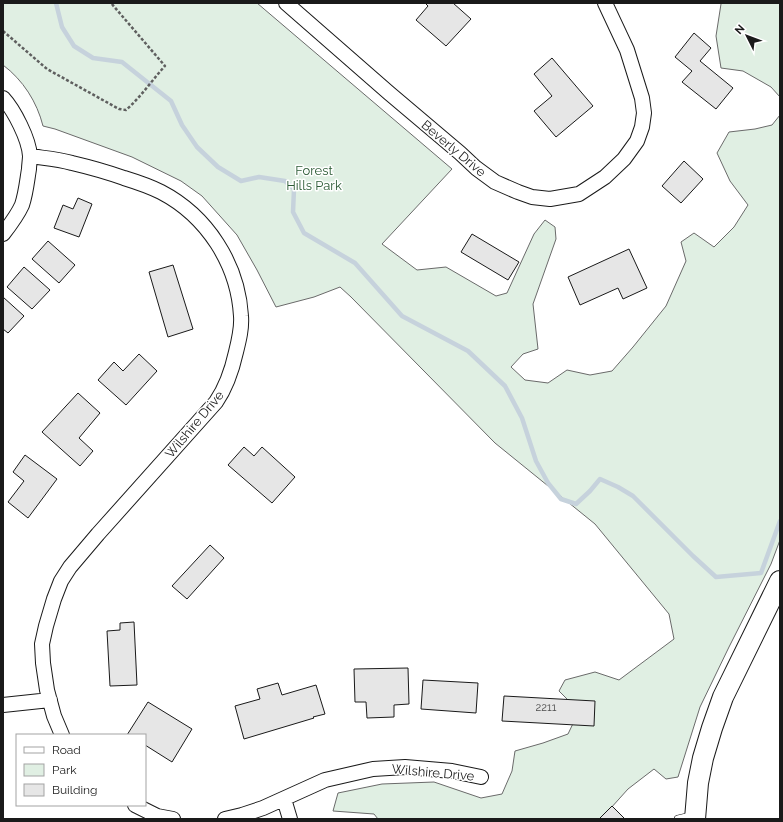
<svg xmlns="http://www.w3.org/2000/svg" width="783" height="822" font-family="Raleway,sans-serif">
<rect width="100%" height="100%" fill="#fff"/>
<path fill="#e0efe3" stroke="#6a6a6a" d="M 3,3 L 257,3 L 452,169 L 382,244 L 417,270 L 446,267 L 496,296 L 507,293 L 534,234 L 545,220 L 555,227 L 556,239 L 533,304 L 538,349 L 523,354 L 511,367 L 525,380 L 548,383 L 567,370 L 590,375 L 612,371 L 633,347 L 666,306 L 686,261 L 681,242 L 694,233 L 714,247 L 734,227 L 748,205 L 730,181 L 717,153 L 729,132 L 755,129 L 772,125 L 780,115 L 780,540 L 771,564 L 729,647 L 700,707 L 678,777 L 666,779 L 654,769 L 628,789 L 601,819 L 378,819 L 374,814 L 333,811 L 338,793 L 382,784 L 434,782 L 481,798 L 502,794 L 512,771 L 515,751 L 543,743 L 568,734 L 579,711 L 559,691 L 565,680 L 595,672 L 619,680 L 674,639 L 669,614 L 595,524 L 495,443 L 351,297 L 340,287 L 314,297 L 276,307 L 257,270 L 237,235 L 202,196 L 181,181 L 132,157 L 55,129 L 43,126 C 37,102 23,80 3,65 Z
M 721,3 L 780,3 L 780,97 L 771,87 L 743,71 L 721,68 L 716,36 L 721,4 Z"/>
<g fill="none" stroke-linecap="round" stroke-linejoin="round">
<path stroke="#c6d2dc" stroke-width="4.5" d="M 56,3 L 62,27 L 74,46 L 93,58 L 122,62 L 171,101 L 182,125 L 197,147 L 218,167 L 241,181 L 259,177 L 285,181 L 294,189 L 293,212 L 304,233 L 355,263 L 402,316 L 468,351 L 505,386 L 522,418 L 536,461 L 548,483 L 561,499 L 576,504 L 590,491 L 600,479 L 618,487 L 633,496 L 693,556 L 716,577 L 761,573 L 780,521"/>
</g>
<path fill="#e6e6e6" stroke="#1a1a1a" d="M 425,3 L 453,3 L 471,19 L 446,46 L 416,20 L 428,6 Z
M 694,33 L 711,48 L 700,61 L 733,88 L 716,109 L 682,82 L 692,71 L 675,57 Z
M 552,58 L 593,106 L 556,137 L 534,111 L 552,96 L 534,74 Z
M 684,161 L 703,179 L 681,203 L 662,186 Z
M 78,198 L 92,204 L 79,237 L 54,228 L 63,205 L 73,209 Z
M 472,234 L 519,262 L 508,280 L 461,252 Z
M 48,241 L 75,265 L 59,283 L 32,259 Z
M 629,249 L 647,288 L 623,299 L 618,288 L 580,305 L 568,277 Z
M 173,265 L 193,329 L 168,337 L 149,272 Z
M 24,267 L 50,290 L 32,309 L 7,287 Z
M 3,297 L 24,316 L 8,333 L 3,329 Z
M 139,354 L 157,371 L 126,405 L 98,380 L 114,362 L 123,371 Z
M 78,393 L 100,413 L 79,438 L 93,451 L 80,466 L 42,432 Z
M 244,447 L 254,456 L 262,447 L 295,477 L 272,503 L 228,465 Z
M 25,455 L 57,479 L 28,518 L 8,502 L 24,481 L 13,472 Z
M 210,545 L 224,558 L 187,599 L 172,586 Z
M 134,622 L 137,685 L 110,686 L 107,631 L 120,630 L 120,623 Z
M 408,668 L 409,704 L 394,705 L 394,717 L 367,718 L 366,702 L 355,702 L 354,669 Z
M 423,680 L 478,683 L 476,713 L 421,709 Z
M 278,683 L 282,695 L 316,685 L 325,714 L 313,717 L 314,718 L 244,739 L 235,706 L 260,699 L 257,689 Z
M 504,696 L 595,701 L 594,726 L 502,721 Z
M 148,702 L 192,729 L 172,762 L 145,745 L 145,735 L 127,735 Z
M 612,806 L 625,819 L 599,819 Z"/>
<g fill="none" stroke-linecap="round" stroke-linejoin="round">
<g stroke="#1a1a1a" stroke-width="8">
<path id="lane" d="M 678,819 L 695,815"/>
</g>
<g stroke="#1a1a1a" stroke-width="16">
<path id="street" d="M 286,3 L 389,93 L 460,153 L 476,168 L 495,182 L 518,192 L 532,197 L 550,199 L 579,194 L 605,177 L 624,159 L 637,141 L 642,127 L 644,113 L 642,98 L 627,50 L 605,3
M 3,98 C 14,110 29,139 30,156 C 30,160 29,165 29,169 C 27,181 26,193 22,205 C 17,216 10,225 3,234
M 30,156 C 43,158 58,159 72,163 C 89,167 107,172 124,178 C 137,182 149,186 161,192 C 207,216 238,264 241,316 C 242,328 239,340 236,352 C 232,370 227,386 216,402 L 98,534 L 70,567 L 61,581 L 54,599 L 46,626 L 42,644 L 43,663 L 47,690 L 54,716 L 62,735
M 3,705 L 50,700
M 284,799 L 290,819
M 135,805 L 157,816 L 173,819
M 225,819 L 242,815 L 263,808 L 325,780 L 373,769 L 405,767 L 452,771 L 481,777"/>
</g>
<g stroke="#1a1a1a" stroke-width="22">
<path id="secondary" d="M 695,819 L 698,783 L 703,758 L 712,728 L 723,697 L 780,581"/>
</g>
<path stroke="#5f5f5f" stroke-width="2.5" stroke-dasharray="3 2" stroke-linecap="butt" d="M 3,31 L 47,69 L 119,109 L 126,110 C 141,97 152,80 165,66 L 111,3"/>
<use href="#lane" stroke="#fff" stroke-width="7"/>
<use href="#street" stroke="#fff" stroke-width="14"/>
<use href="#secondary" stroke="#fff" stroke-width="20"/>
</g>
<g text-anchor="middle" stroke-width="3" stroke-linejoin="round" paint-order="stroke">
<g font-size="11" fill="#4d4d4d">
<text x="546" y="711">2211</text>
</g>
<g font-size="13" fill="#1a1a1a" stroke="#fff">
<text transform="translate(454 148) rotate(40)" y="5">Beverly Drive</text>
<text transform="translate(194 424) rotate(-50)" y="5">Wilshire Drive</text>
<text transform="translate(433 772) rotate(5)" y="5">Wilshire Drive</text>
</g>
<g font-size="13" fill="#2b5a34" stroke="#fff">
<text x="314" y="175">Forest<tspan x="314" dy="15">Hills Park</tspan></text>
</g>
</g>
<rect width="783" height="822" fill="none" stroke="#1a1a1a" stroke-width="8"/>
<rect x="16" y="734" width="130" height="72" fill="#ffffff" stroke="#a3a3a3"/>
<rect x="24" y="747" width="20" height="6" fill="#ffffff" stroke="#a3a3a3"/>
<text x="52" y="754" font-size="12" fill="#1a1a1a">Road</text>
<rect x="24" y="764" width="20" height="12" fill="#e0efe3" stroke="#a3a3a3"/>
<text x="52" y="774" font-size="12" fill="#1a1a1a">Park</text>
<rect x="24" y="784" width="20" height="12" fill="#e6e6e6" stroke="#a3a3a3"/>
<text x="52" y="794" font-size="12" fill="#1a1a1a">Building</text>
<g transform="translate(747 36) rotate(312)" stroke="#ffffff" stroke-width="3" paint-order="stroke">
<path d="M0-3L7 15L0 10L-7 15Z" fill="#1a1a1a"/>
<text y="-6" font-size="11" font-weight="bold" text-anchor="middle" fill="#1a1a1a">N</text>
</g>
</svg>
